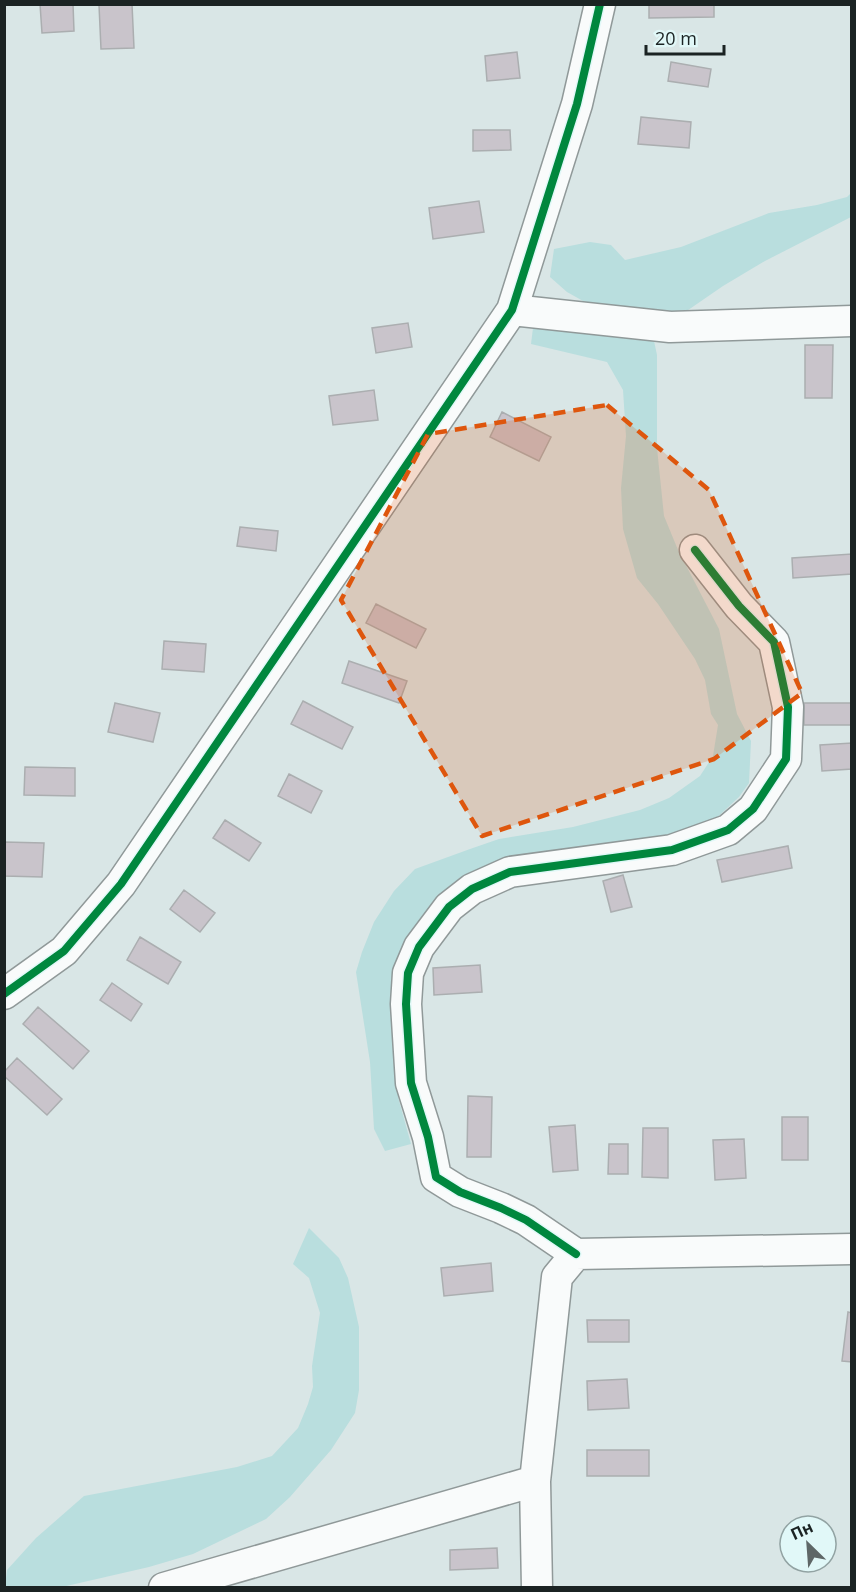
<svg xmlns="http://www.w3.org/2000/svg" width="856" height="1592" font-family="'Open Sans',sans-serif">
<rect width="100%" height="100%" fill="#d9e6e6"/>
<path fill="#b9dede" d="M 851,193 L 851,217 L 765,261 L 723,286 L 678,317 L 592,306 L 567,292 L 550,277 L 554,249 L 590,242 L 611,245 L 625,260 L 681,247 L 769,213 L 817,205 L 847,197 Z
M 534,320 L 641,331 L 654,341 L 657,355 L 657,448 L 664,516 L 678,550 L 719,629 L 737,714 L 751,741 L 749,783 L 739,797 L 710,824 L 667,841 L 458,882 L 398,1036 L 398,1097 L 411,1144 L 385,1151 L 374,1129 L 370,1062 L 356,972 L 362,952 L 374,922 L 394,891 L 415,869 L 470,849 L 499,839 L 573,827 L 640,810 L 669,798 L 700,776 L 713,756 L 718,725 L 711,714 L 705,680 L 695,659 L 658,604 L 637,578 L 623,529 L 621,488 L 626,436 L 623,390 L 607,362 L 531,344 Z
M 309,1228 L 339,1258 L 348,1278 L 359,1327 L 359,1390 L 355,1413 L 331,1450 L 310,1474 L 290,1497 L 266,1519 L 193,1554 L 149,1567 L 62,1587 L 5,1587 L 7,1570 L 36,1538 L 84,1496 L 237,1467 L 272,1456 L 298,1428 L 308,1404 L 313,1387 L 312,1366 L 320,1313 L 309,1278 L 293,1264 Z"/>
<path fill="#c9c4cb" stroke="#abaeb0" stroke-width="1.5" d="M 40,4 L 73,4 L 74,31 L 42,33 Z
M 132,4 L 134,48 L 101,49 L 99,5 Z
M 649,4 L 714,4 L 714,17 L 649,18 Z
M 517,52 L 520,78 L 487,81 L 485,56 Z
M 671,62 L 711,69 L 708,87 L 668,81 Z
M 641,117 L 691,122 L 689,148 L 638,144 Z
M 473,130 L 510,130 L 511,150 L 473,151 Z
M 479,201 L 484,232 L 433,239 L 429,208 Z
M 408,323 L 412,347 L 376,353 L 372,328 Z
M 805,345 L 833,345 L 832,398 L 805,398 Z
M 374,390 L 378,420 L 333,425 L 329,396 Z
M 502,412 L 551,437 L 539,461 L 490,437 Z
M 240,527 L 278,531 L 276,551 L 237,546 Z
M 852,554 L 852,574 L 793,578 L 792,558 Z
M 376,604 L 426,629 L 416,648 L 366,623 Z
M 164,641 L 206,644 L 204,672 L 162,669 Z
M 349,661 L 407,681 L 399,703 L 342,683 Z
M 303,701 L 353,727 L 342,749 L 291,724 Z
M 115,703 L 160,713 L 153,742 L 108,732 Z
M 804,703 L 852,703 L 852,725 L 804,725 Z
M 852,743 L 852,769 L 822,771 L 820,745 Z
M 25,767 L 75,768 L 75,796 L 24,795 Z
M 289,774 L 322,791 L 311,813 L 278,796 Z
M 225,820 L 261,843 L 249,861 L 213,838 Z
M 4,842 L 44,843 L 42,877 L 4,876 Z
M 788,846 L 792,868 L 722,882 L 717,860 Z
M 623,875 L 632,907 L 611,912 L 603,881 Z
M 184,890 L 215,913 L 200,932 L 170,909 Z
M 140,937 L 181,962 L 168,984 L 127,960 Z
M 480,965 L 482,992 L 434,995 L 433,968 Z
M 112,983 L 142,1004 L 131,1021 L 100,1000 Z
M 38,1007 L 89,1051 L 73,1069 L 23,1024 Z
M 17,1058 L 62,1099 L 47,1115 L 4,1076 L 4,1072 Z
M 468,1096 L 492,1097 L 491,1157 L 467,1157 Z
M 782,1117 L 808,1117 L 808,1160 L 782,1160 Z
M 575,1125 L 578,1170 L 553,1172 L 549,1127 Z
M 643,1128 L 668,1128 L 668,1178 L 642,1177 Z
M 744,1139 L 746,1178 L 715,1180 L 713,1140 Z
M 609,1144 L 628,1144 L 628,1174 L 608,1174 Z
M 491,1263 L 493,1291 L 444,1296 L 441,1268 Z
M 848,1312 L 852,1313 L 852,1362 L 842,1361 Z
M 587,1320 L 629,1320 L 629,1342 L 588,1342 Z
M 627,1379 L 629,1408 L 588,1410 L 587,1381 Z
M 587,1450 L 649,1450 L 649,1476 L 587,1476 Z
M 497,1548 L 498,1568 L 450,1570 L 450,1550 Z"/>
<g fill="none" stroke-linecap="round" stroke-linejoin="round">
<g stroke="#909999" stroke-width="33">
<path id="street" d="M 512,310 L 670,327 L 852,321
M 4,994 L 64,951 L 121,884 L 512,310 L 577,104 L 600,4
M 576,1254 L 526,1220 L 501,1208 L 460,1192 L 436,1177 L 428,1137 L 411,1083 L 406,1004 L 408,973 L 419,947 L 449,907 L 472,889 L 510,872 L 672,850 L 728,830 L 753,809 L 786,759 L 788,707 L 774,642 L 739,606 L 695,550
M 535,1481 L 537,1588
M 164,1588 L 535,1481 L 557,1277 L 576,1254 L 852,1249"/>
</g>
<use href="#street" stroke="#f9fbfb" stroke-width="30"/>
<g stroke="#e1f8f8" stroke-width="11">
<path id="cycleway" d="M 4,994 L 64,951 L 121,884 L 512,310 L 577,104 L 600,4
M 576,1254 L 526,1220 L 501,1208 L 460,1192 L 436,1177 L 428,1137 L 411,1083 L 406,1004 L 408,973 L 419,947 L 449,907 L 472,889 L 510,872 L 672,850 L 728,830 L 753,809 L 786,759 L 788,707 L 774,642 L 739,606 L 695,550"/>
</g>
<use href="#cycleway" stroke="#00873e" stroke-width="8"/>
</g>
<path fill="#de560d" fill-opacity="0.2" stroke="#de560d" stroke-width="4.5" stroke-dasharray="12 8" stroke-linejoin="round" d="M 607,405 L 709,490 L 802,693 L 714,759 L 482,836 L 341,600 L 428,434 Z"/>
<rect width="856" height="1592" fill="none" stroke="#1b2323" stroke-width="12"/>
<g transform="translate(808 1544) rotate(335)"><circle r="28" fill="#e1f8f8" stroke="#92a3a3" stroke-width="1.5"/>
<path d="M0-4.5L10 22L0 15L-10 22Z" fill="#5e6767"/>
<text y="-9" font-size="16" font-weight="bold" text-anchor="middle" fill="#1b2323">Пн</text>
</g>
<path d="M646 45v9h78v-9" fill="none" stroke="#1b2323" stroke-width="3"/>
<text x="655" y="45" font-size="18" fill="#1b2323" stroke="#e1f8f8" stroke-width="4.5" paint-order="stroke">20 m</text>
</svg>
